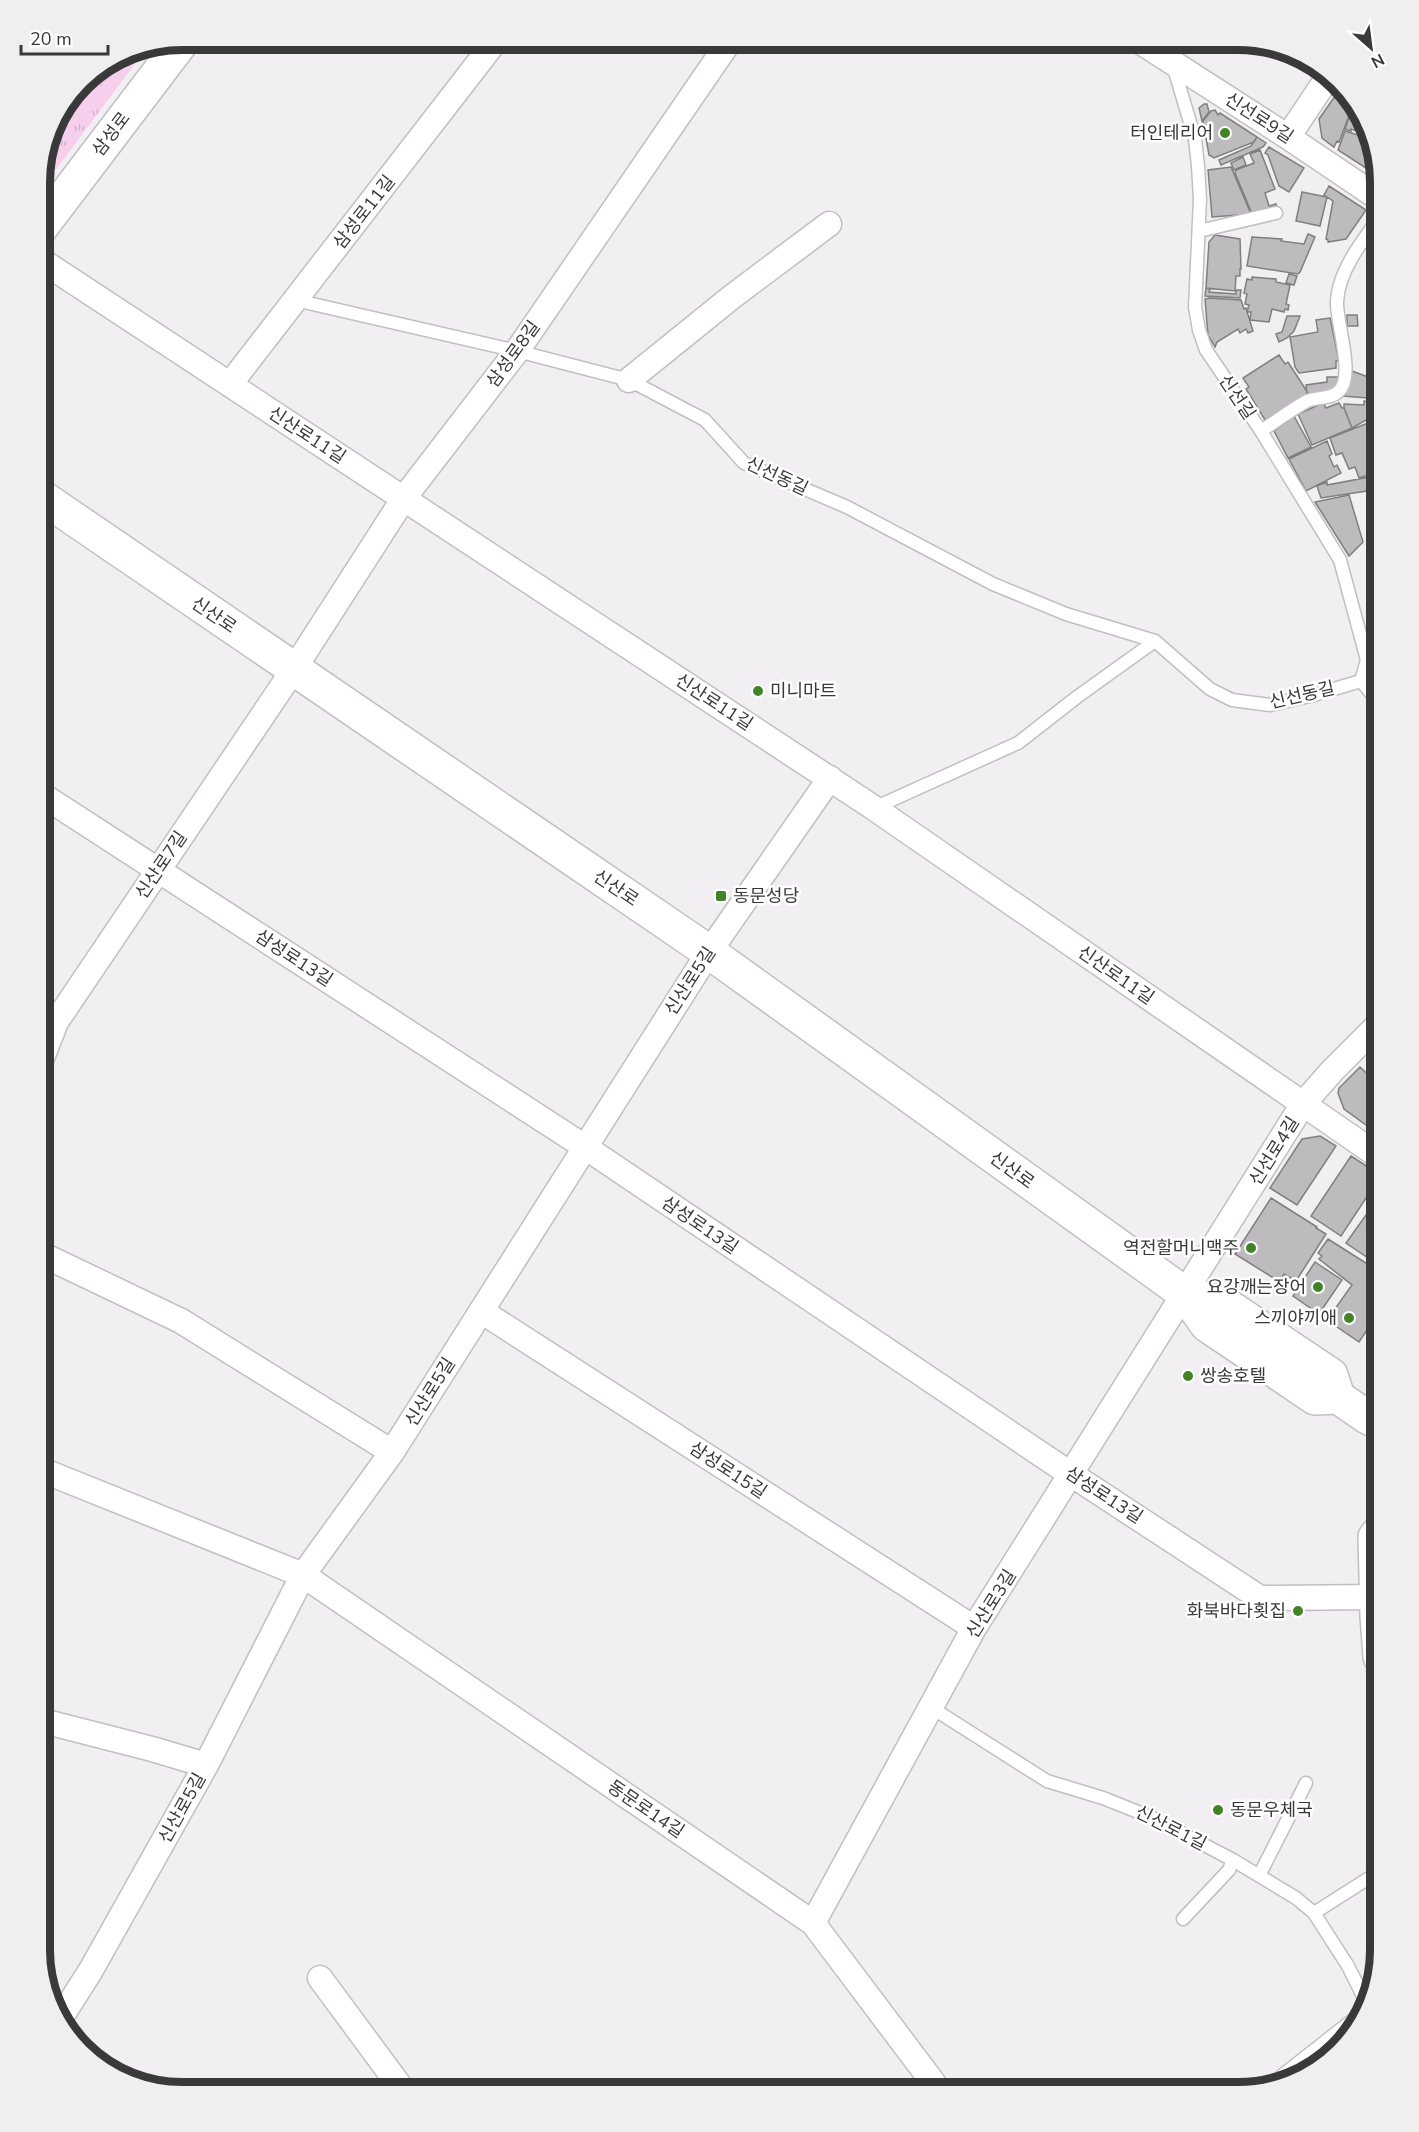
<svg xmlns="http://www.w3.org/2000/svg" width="1419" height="2132" font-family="'Nunito Sans','Noto Sans KR',sans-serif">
<defs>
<pattern id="park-tufts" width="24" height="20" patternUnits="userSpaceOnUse" patternTransform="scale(1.5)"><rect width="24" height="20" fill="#f6cfed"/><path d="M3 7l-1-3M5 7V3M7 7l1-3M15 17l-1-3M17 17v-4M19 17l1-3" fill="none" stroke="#d4b2cc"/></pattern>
</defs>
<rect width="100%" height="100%" fill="#f2eff2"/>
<path fill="url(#park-tufts)" d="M 149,45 L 39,192 L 39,173 L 50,127 L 81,80 L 127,50 Z"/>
<path fill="#bebbbe" stroke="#817e80" stroke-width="1.5" d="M 1340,89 L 1354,103 L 1339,142 L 1337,141 L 1334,147 L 1322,138 L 1319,119 Z
M 1354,103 L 1361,111 L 1368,135 L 1351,129 L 1351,131 L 1345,129 Z
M 1204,104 L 1207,104 L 1209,112 L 1202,121 L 1199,108 Z
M 1215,110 L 1218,115 L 1220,113 L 1257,137 L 1254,142 L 1214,158 L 1209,155 L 1203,121 L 1211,111 Z
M 1345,131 L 1368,138 L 1373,154 L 1369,170 L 1338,150 Z
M 1257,137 L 1266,143 L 1263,147 L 1221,165 L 1219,160 L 1251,146 Z
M 1269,147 L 1304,168 L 1289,192 L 1279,186 L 1268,155 L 1265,153 Z
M 1260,150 L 1275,189 L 1265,193 L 1269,206 L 1276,204 L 1277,207 L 1252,214 L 1235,173 L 1236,170 L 1254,163 L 1250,154 Z
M 1243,157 L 1246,165 L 1234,170 L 1231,163 Z
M 1231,167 L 1251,214 L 1212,217 L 1208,170 Z
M 1329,186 L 1366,210 L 1346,239 L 1328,242 L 1328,240 L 1326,239 L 1333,201 L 1324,195 Z
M 1302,192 L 1327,197 L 1320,226 L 1296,221 Z
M 1308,234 L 1315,237 L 1300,272 L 1298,274 L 1247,266 L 1252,237 L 1282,239 L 1281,241 L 1304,244 Z
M 1215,235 L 1240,239 L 1241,269 L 1240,269 L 1240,276 L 1236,276 L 1235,291 L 1206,288 L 1209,242 Z
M 1380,235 L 1380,257 L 1376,254 L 1378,249 L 1373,246 Z
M 1289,274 L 1297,276 L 1294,285 L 1286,283 Z
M 1252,277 L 1276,279 L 1276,282 L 1290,285 L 1286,304 L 1289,305 L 1288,310 L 1285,309 L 1284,312 L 1272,309 L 1269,322 L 1250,320 L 1251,312 L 1247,312 L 1249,305 L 1245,304 L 1247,294 L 1244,293 L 1247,279 L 1252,280 Z
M 1206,288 L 1210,289 L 1209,292 L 1236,294 L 1236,290 L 1241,290 L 1240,298 L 1205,296 Z
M 1209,298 L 1241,300 L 1244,309 L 1246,308 L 1253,331 L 1248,333 L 1246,329 L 1240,333 L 1238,329 L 1217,342 L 1215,347 L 1208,335 L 1205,299 Z
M 1347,315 L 1357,315 L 1358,326 L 1347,326 Z
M 1287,316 L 1300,316 L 1294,331 L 1287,338 L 1279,342 L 1276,334 L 1282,332 Z
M 1330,318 L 1339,361 L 1336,361 L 1336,368 L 1299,373 L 1295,367 L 1290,337 L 1318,332 L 1316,320 Z
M 1279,355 L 1285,364 L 1288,362 L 1308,393 L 1265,420 L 1246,389 L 1249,387 L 1243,378 Z
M 1352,371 L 1379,381 L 1380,379 L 1380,399 L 1343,396 Z
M 1327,377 L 1339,377 L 1337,385 L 1333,390 L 1307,394 L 1306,385 L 1327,382 Z
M 1374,400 L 1380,401 L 1380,426 L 1374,425 L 1373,421 L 1366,420 L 1352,428 L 1344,408 L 1344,404 L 1364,405 L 1364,401 L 1373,402 Z
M 1323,403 L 1326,408 L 1339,403 L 1342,408 L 1344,408 L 1352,428 L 1312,445 L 1298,414 Z
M 1294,416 L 1311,447 L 1288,458 L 1274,431 Z
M 1373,421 L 1374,425 L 1380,426 L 1380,471 L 1359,478 L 1355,467 L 1349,469 L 1342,453 L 1336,455 L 1330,438 Z
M 1327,441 L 1332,454 L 1329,456 L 1334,467 L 1337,465 L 1341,473 L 1306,491 L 1289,459 Z
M 1380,475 L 1380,489 L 1321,498 L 1317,486 L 1327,482 L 1327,485 Z
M 1349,495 L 1363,542 L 1349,556 L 1315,502 Z
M 1379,1049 L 1380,1057 L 1374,1063 L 1380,1066 L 1380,1074 L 1367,1061 Z
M 1360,1067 L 1380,1086 L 1380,1124 L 1376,1130 L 1373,1130 L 1344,1109 L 1338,1093 L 1339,1088 Z
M 1320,1136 L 1336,1146 L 1297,1205 L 1270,1188 L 1302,1139 Z
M 1351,1156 L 1380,1175 L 1380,1177 L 1341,1236 L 1311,1216 Z
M 1271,1198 L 1317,1227 L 1316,1228 L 1326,1234 L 1296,1281 L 1284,1274 L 1280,1282 L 1235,1254 Z
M 1376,1201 L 1380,1204 L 1380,1260 L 1377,1264 L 1346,1243 Z
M 1328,1239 L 1380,1272 L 1380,1311 L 1359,1342 L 1327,1320 L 1352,1285 L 1319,1259 L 1322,1256 L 1318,1253 Z
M 1315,1262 L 1342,1280 L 1319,1314 L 1293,1296 Z
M 1380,1318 L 1380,1337 L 1371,1330 Z"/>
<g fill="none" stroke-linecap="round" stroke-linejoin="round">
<g stroke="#c1bfc1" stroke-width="15">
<path id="lane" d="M 1173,65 L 1195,139 L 1198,166 L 1200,199 L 1195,307 L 1199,330 L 1206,350 L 1261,431 L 1340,560 L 1367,660 L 1361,681
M 1199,231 L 1276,213
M 295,300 L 517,351 L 629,380 L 705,420 L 744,463 L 847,507 L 993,584 L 1066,614 L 1155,641 L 1210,689 L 1232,700 L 1270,705 L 1310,696 L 1361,681
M 1261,431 C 1276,421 1291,410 1307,401 C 1316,397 1331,399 1338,392 C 1356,377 1336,323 1337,302 C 1338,272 1362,241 1380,217
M 1367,660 L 1380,646
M 1361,681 L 1380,704
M 874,808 L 1018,743 L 1077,697 L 1155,641
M 932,1708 L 1047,1781 L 1103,1798 L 1153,1818 L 1233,1860 L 1296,1898 L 1314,1913 L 1348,1966 L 1366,2002
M 1259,1876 L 1306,1783
M 1314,1913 L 1380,1871
M 1183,1919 L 1229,1870 L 1233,1860"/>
</g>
<g stroke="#c1bfc1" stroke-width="27">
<path id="street" d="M 1136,39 L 1288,137 L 1380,199
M 1288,137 L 1328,77
M 39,259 L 874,808 L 1380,1157
M 629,380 L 733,296 L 829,224
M 230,384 L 497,39
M 39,793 L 585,1147 L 1051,1461 L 1260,1598 L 1376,1597
M 39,1066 L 56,1022 L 294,669 L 404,498 L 517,351 L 731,39
M 39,1253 L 181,1321 L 392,1452
M 481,1311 L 974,1628
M 39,1469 L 303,1575 L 813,1923 L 941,2093
M 39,1720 L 152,1749 L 206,1765
M 813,1923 L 974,1628 L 1303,1104 L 1332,1071 L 1380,1023
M 320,1978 L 405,2093
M 58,2022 L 91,1970 L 206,1765 L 303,1575 L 392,1452 L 709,952 L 830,778
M 1286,2080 L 1361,2021"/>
</g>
<g stroke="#c1bfc1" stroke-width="36">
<path id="secondary" d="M 39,230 L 184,39
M 39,495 L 709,952 L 1184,1293 L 1207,1325 L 1315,1398 L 1338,1397
M 1184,1293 L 1225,1304 L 1331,1375 L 1338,1397 L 1367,1417 L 1380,1423
M 1380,1657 L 1377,1616 L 1375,1537 L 1380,1531"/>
</g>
<use href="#lane" stroke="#fff" stroke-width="12"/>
<use href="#street" stroke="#fff" stroke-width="24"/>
<use href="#secondary" stroke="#fff" stroke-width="33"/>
</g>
<g fill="#418326" stroke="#fff" stroke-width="2">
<circle cx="1225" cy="133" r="6"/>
<circle cx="758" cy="691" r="6"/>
<rect x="715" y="890" width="12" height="12" rx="3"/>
<circle cx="1251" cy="1248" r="6"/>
<circle cx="1318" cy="1287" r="6"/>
<circle cx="1349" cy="1318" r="6"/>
<circle cx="1188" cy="1376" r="6"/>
<circle cx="1298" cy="1611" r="6"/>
<circle cx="1218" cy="1810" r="6"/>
</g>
<g text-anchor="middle" stroke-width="5" stroke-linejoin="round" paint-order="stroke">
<g font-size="18" fill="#3a393a" stroke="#fff">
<text transform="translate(1259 118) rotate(33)" y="6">신선로9길</text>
<text transform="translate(111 134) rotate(-53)" y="6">삼성로</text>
<text transform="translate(364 212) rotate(-52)" y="6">삼성로11길</text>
<text transform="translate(513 354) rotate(-54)" y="6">삼성로8길</text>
<text transform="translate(1237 397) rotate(56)" y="6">신선길</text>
<text transform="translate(307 435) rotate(33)" y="6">신산로11길</text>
<text transform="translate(777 476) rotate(25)" y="6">신선동길</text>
<text transform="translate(214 615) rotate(34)" y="6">신산로</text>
<text transform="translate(1302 695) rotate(-13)" y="6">신선동길</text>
<text transform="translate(714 702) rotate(33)" y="6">신산로11길</text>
<text transform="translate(161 865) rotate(-56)" y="6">신산로7길</text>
<text transform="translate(616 888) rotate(34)" y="6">신산로</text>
<text transform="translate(294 958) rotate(33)" y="6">삼성로13길</text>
<text transform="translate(1116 975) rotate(35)" y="6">신산로11길</text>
<text transform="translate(690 981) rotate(-57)" y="6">신산로5길</text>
<text transform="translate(1274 1151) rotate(-58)" y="6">신선로4길</text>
<text transform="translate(1012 1170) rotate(36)" y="6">신산로</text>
<text transform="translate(700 1225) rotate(34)" y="6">삼성로13길</text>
<text transform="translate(430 1392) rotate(-58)" y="6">신산로5길</text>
<text transform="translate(728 1470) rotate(33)" y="6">삼성로15길</text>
<text transform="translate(1104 1495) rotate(33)" y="6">삼성로13길</text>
<text transform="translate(991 1604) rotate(-58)" y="6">신산로3길</text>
<text transform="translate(182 1808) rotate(-61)" y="6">신산로5길</text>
<text transform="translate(646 1809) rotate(34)" y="6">동문로14길</text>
<text transform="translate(1171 1828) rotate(27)" y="6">신산로1길</text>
</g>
<g font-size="18" fill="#3a393a" stroke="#fff" text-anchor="end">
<text x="1213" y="139">터인테리어</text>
<text x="770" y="697" text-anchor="start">미니마트</text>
<text x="733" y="902" text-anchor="start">동문성당</text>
<text x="1239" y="1254">역전할머니맥주</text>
<text x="1306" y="1293">요강깨는장어</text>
<text x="1337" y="1324">스끼야끼애</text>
<text x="1200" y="1382" text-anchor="start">쌍송호텔</text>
<text x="1286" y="1617">화북바다횟집</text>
<text x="1230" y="1816" text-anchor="start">동문우체국</text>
</g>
</g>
<path d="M0 0H1419V2132H0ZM182 50H1238A132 132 0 0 1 1370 182V1950A132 132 0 0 1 1238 2082H182A132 132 0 0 1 50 1950V182A132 132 0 0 1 182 50Z" fill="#efefef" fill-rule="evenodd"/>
<path fill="none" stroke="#3a393a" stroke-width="8" d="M182 50H1238A132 132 0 0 1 1370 182V1950A132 132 0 0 1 1238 2082H182A132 132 0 0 1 50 1950V182A132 132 0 0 1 182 50Z"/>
<g transform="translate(1371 48) rotate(152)" stroke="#ffffff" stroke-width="4.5" paint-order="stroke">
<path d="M0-4.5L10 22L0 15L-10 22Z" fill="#3a393a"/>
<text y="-9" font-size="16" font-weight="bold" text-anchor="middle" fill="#3a393a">N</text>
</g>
<path d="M21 45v9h87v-9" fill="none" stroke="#3a393a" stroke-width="3"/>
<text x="30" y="45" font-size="18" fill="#3a393a" stroke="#ffffff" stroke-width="4.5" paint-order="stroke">20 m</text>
</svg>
